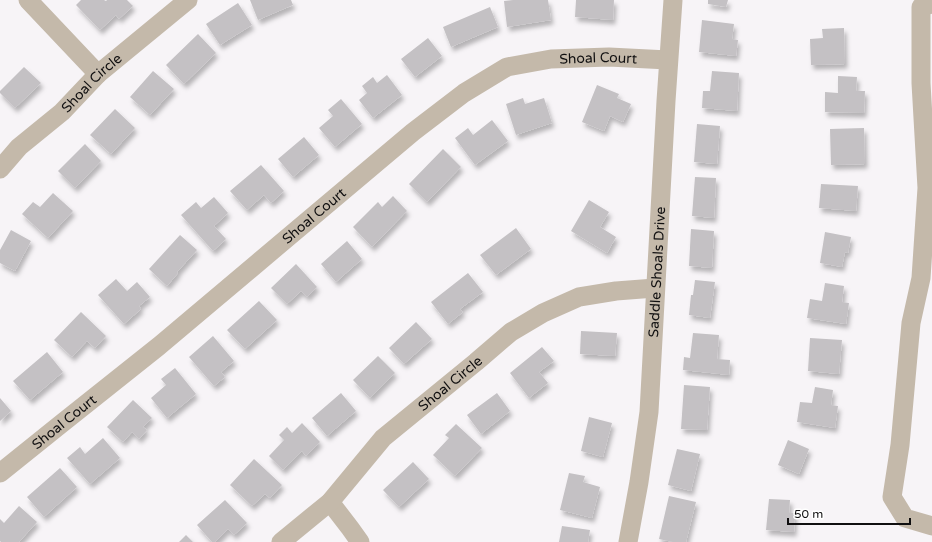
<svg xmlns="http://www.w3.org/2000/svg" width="932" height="542" font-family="'Varela Round',sans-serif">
<defs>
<filter id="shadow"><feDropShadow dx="2.5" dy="4.5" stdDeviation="2" flood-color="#0004"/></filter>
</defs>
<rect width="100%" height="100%" fill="#f7f4f7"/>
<path fill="#c4c1c4" filter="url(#shadow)" d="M 81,0 L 104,0 L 106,1 L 107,0 L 127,0 L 133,6 L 119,19 L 116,15 L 100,30 L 76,5 Z
M 250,0 L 291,0 L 293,5 L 258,20 Z
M 513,0 L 548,0 L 551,20 L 507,27 L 504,1 Z
M 576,0 L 614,0 L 613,20 L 575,17 Z
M 708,0 L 728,0 L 726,7 L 708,4 Z
M 238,3 L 252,25 L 220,45 L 206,24 Z
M 490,7 L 498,27 L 451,47 L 443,27 Z
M 702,20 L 734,24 L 732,39 L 738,40 L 736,56 L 699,52 Z
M 844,28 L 845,64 L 811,65 L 810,39 L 823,38 L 822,29 Z
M 198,34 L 216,53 L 184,84 L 166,65 Z
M 428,38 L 442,56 L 415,77 L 401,59 Z
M 24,67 L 41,83 L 15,108 L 0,93 L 0,91 Z
M 153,71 L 174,89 L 150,115 L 130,97 Z
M 712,71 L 739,73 L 737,111 L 702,108 L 703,91 L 710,91 Z
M 387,75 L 402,95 L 373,118 L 359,100 L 367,93 L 362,86 L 373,77 L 377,83 Z
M 838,76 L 857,77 L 856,91 L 865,91 L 864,113 L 825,112 L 825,92 L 838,93 Z
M 597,85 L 619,94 L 617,98 L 631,104 L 623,122 L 610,116 L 604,131 L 582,122 Z
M 523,98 L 525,104 L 544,98 L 552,123 L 516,135 L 506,104 Z
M 341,99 L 362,124 L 335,147 L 319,128 L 333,116 L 328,110 Z
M 115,109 L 135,128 L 111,154 L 90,135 Z
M 492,120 L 508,141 L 475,165 L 455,138 L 468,128 L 473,135 Z
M 697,124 L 720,126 L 717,164 L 694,162 Z
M 864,128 L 865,164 L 831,165 L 830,129 Z
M 304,137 L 319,155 L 293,177 L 278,159 Z
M 85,144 L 101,161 L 75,188 L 58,171 Z
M 443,149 L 461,167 L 427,202 L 409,184 Z
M 261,165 L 284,191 L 271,203 L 264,195 L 247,210 L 230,191 Z
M 695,177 L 716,178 L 714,218 L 692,216 Z
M 821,184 L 858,186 L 856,211 L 819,208 Z
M 53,193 L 73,211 L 48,238 L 22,214 L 33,202 L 40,207 Z
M 393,196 L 407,211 L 372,247 L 353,227 L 378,202 L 382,207 Z
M 214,197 L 228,213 L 214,226 L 226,239 L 213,251 L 181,215 L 196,202 L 201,208 Z
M 589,200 L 609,212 L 600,227 L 616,237 L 607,253 L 571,231 Z
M 516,228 L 531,249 L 496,275 L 480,255 Z
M 691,229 L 714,231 L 712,268 L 689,266 Z
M 11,230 L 31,241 L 15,271 L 0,263 L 0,250 Z
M 825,232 L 851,237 L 848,253 L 845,252 L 842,267 L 820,263 Z
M 180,235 L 197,250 L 177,272 L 178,273 L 167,286 L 149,269 Z
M 347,241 L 362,259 L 336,282 L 321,264 Z
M 296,264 L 317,287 L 307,297 L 301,291 L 287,304 L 271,288 Z
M 468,273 L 483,292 L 460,309 L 463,312 L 448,324 L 431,302 Z
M 116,279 L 127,291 L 137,282 L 150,297 L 139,306 L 141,309 L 124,324 L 98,295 Z
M 695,280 L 715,282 L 710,318 L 689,315 L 691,295 L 693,295 Z
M 825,283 L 844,286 L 842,302 L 849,303 L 846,324 L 807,318 L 810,299 L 822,301 Z
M 259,301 L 277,320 L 245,349 L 227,330 Z
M 81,312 L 106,336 L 95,348 L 87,341 L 72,357 L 54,340 Z
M 416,322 L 432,339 L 404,364 L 389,348 Z
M 581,331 L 617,333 L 615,356 L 580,354 Z
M 693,333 L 719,335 L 717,359 L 730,360 L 729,375 L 683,370 L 684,357 L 690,358 Z
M 213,336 L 234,361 L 221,372 L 225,377 L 214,386 L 189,357 Z
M 810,338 L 842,340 L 839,374 L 808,371 Z
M 542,347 L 554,361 L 539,372 L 548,383 L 529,398 L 510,373 Z
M 47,352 L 63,372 L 30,400 L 13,381 Z
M 378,356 L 395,373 L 370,398 L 353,380 Z
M 175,368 L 196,394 L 167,418 L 151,398 L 166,385 L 161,379 Z
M 684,385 L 710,387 L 707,430 L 681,429 Z
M 815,387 L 833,390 L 831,405 L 838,406 L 835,428 L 797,422 L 800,402 L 812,403 Z
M 341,393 L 356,411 L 327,436 L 312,418 Z
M 497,393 L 510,411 L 481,434 L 467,415 Z
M 0,398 L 11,411 L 0,421 Z
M 133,400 L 152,418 L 143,427 L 147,430 L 139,439 L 132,432 L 123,442 L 107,427 Z
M 589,417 L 612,423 L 603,457 L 581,451 Z
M 302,423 L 320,442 L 306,456 L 302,451 L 283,470 L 269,456 L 284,440 L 279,435 L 287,427 L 292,433 Z
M 456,424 L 482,448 L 455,476 L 433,455 L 449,438 L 445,435 Z
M 103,438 L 120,458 L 90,484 L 67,458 L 80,447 L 85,454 Z
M 788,440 L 809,449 L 799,474 L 778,465 Z
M 677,449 L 700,454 L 691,491 L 668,485 Z
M 254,459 L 282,485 L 270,498 L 265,494 L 252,506 L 230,485 Z
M 413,462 L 429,479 L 399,507 L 383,490 Z
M 60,468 L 77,487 L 44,517 L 27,497 Z
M 569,473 L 585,476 L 583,482 L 600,487 L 592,518 L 560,510 Z
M 669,496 L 696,502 L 686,542 L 673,542 L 659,539 Z
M 769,499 L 790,500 L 789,513 L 795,513 L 794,532 L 766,530 Z
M 225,500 L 247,523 L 234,535 L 228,529 L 215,542 L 212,542 L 197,525 Z
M 19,506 L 37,522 L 19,542 L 1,542 L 0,541 L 0,519 L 4,523 Z
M 562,526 L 590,530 L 588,542 L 559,542 Z
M 186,535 L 193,542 L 179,542 Z"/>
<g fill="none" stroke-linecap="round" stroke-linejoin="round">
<g stroke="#c4b9aa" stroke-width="19">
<path d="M 28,0 L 98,74"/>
<path d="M 932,4 L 921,7 L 921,83 L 927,188 L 921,278 L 911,323 L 900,445 L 892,497 L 905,518 L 932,526"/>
<path id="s1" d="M 0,169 L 19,147 L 62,112 L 98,74 L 188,0"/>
<path id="s2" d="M 0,473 L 61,424 L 159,346 L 413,132 L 464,93 L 507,67 L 551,59 L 609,57 L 668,60"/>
<path d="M 330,502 L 350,528 L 360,542"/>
<path id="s3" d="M 281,542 L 330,502 L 383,438 L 476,362 L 511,332 L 543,313 L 579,297 L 616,291 L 655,288"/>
<path id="s4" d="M 628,542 L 639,482 L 649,412 L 666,101 L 673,0"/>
</g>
</g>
<g text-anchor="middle" stroke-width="3.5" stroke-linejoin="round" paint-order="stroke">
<g font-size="14" fill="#100f10" stroke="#fff">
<text dy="5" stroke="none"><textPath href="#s2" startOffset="742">Shoal Court</textPath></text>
<text dy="5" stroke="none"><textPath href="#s1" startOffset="126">Shoal Circle</textPath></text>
<text dy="5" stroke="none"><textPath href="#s2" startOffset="406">Shoal Court</textPath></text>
<text dy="5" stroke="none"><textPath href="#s4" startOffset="272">Saddle Shoals Drive</textPath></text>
<text dy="5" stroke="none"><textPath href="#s3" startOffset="233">Shoal Circle</textPath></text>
<text dy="5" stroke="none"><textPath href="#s2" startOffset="82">Shoal Court</textPath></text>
</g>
</g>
<path d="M788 518v6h122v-6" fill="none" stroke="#100f10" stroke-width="2"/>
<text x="794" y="518" font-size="12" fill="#100f10" stroke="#ffffff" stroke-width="3" paint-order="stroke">50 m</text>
</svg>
